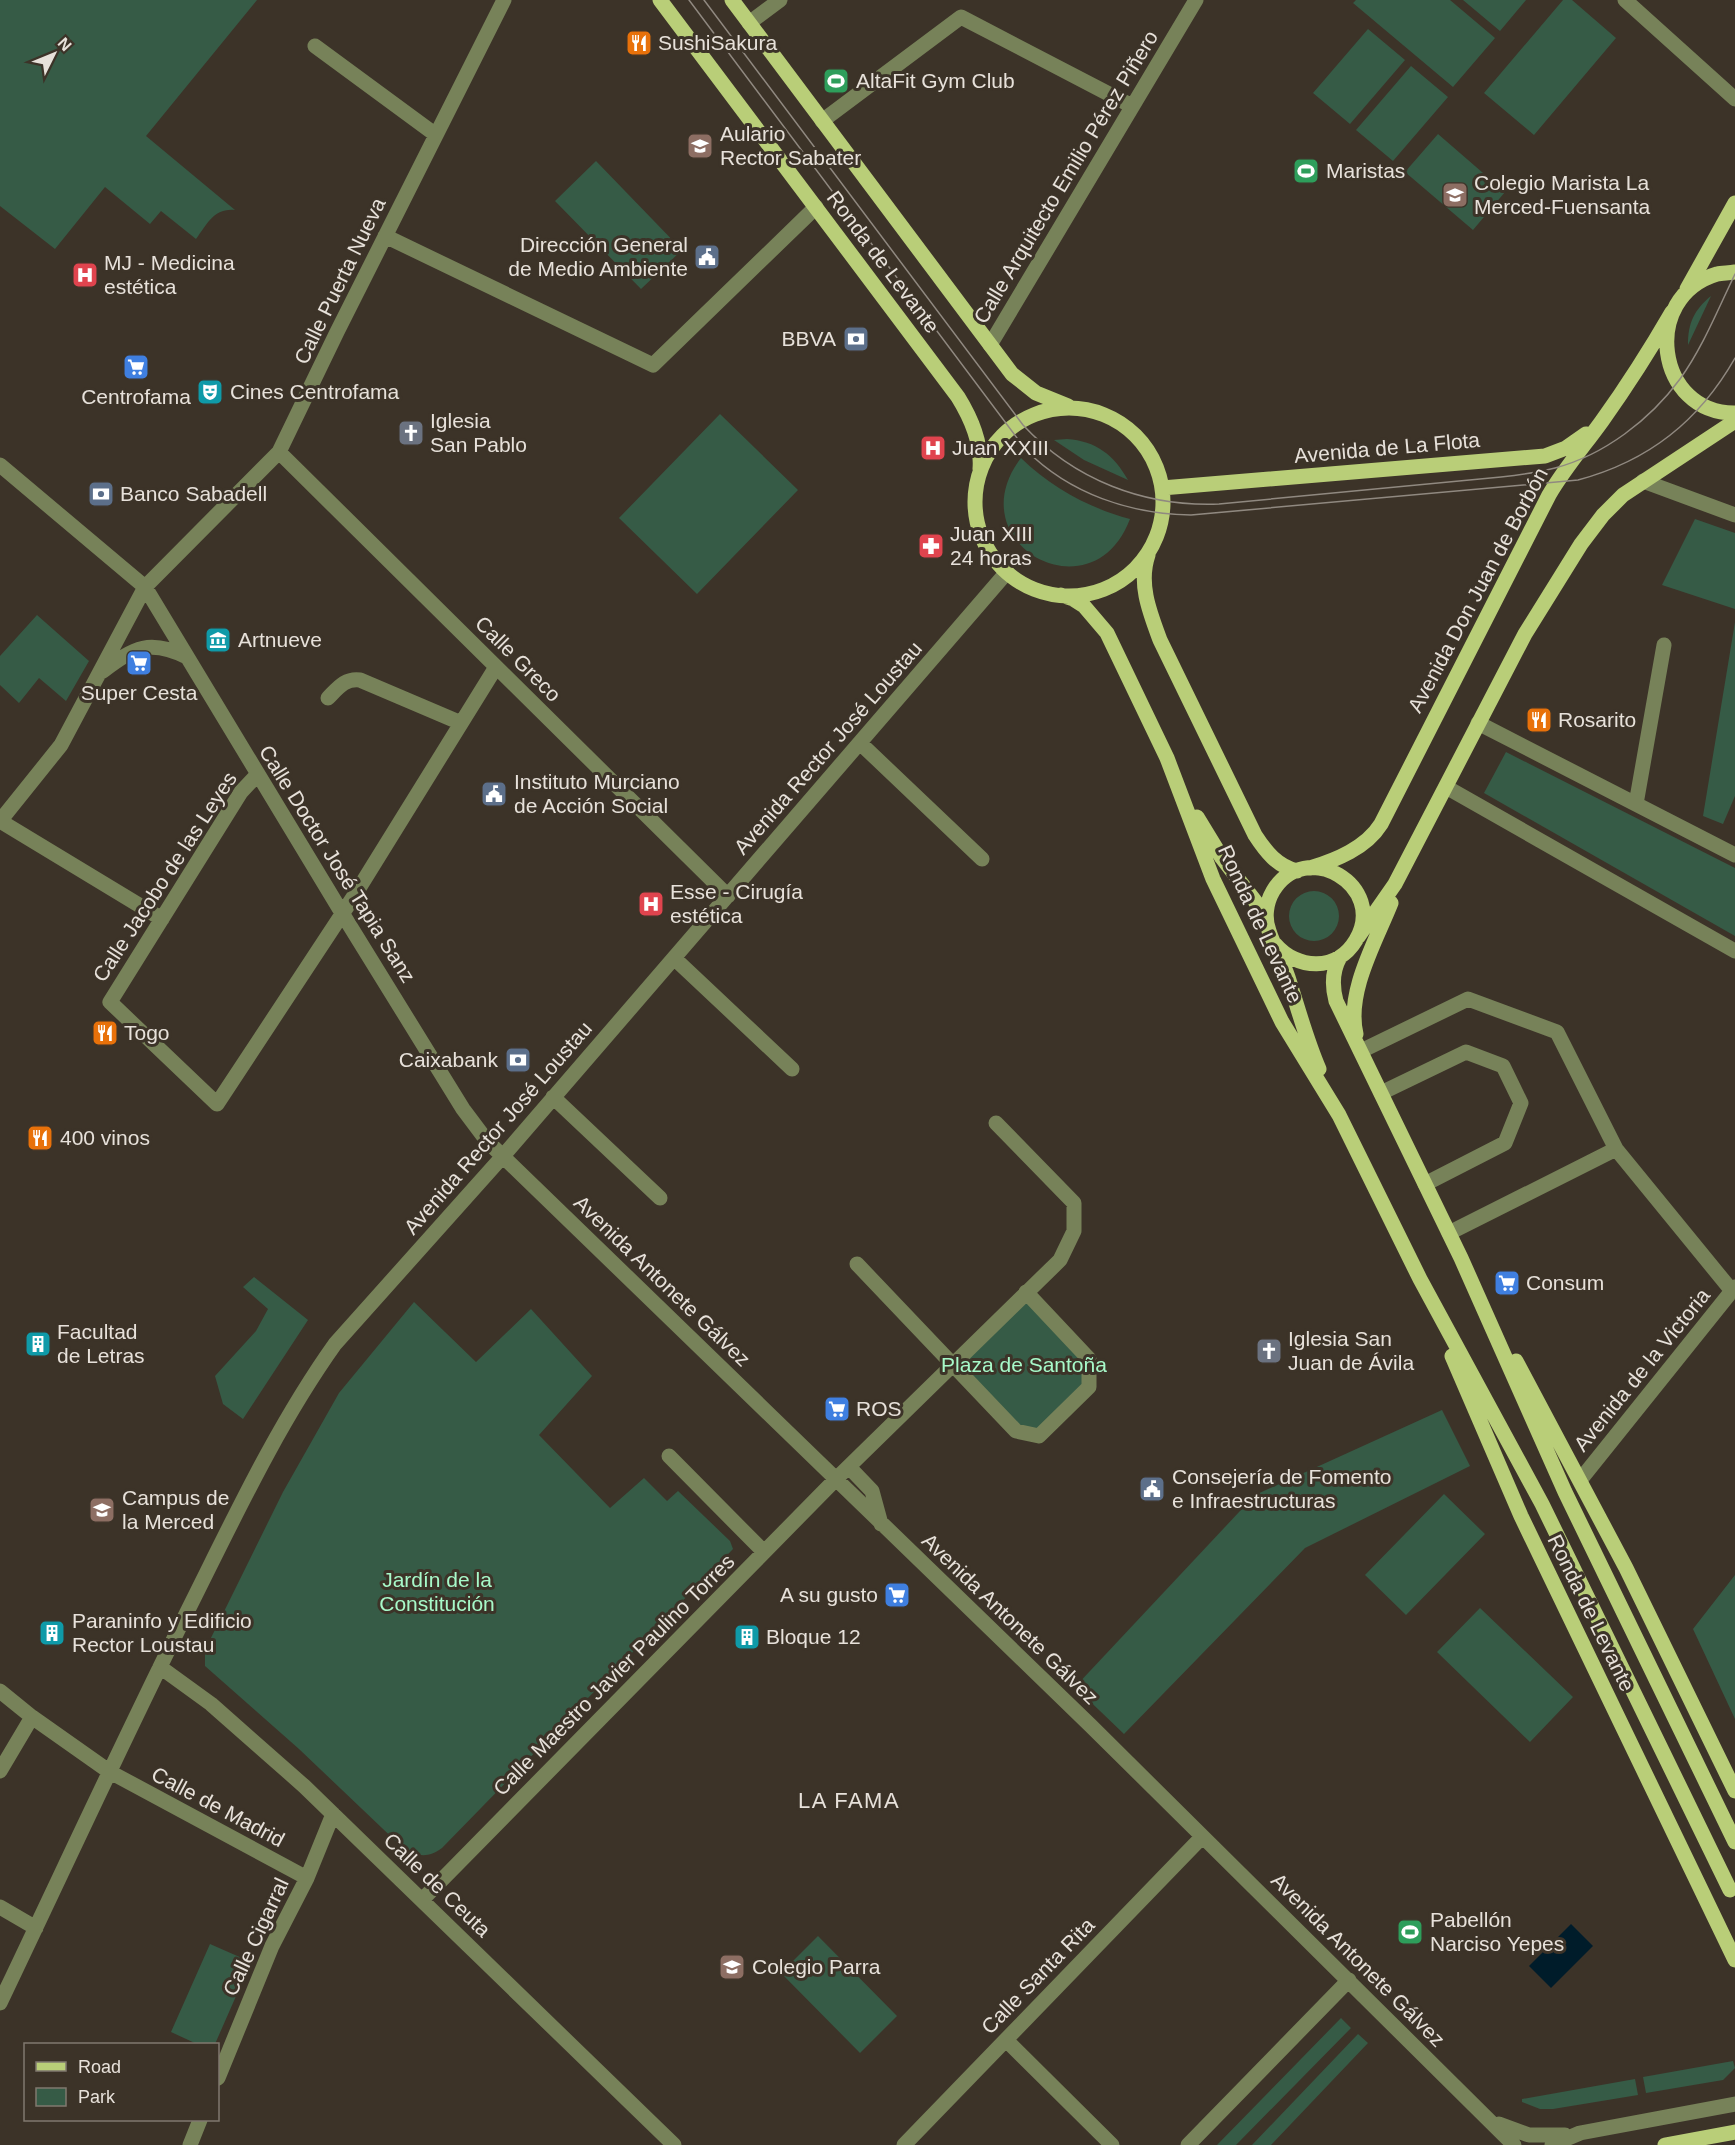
<svg xmlns="http://www.w3.org/2000/svg" width="1735" height="2145" font-family="Arial,sans-serif">
<rect width="100%" height="100%" fill="#3c3328"/>
<path fill="#365b46" d="M 0,0 L 257,0 L 146,136 L 235,210 C 214,208 208,223 196,239 L 161,211 L 150,224 L 105,187 L 55,249 L 0,206 Z
M 1356,0 L 1450,0 L 1495,38 L 1453,87 L 1353,3 Z
M 1463,0 L 1526,0 L 1500,31 Z
M 1563,0 L 1572,0 L 1616,38 L 1534,135 L 1484,93 Z
M 1368,29 L 1405,60 L 1350,124 L 1313,93 Z
M 1411,66 L 1448,97 L 1393,161 L 1356,130 Z
M 1438,134 L 1505,192 L 1473,230 L 1405,172 Z
M 596,161 L 682,250 L 641,289 L 555,201 Z
M 1711,296 L 1688,345 C 1688,323 1694,310 1711,296 Z
M 720,414 L 798,490 L 697,594 L 619,518 Z
M 1067,439 C 1096,441 1114,455 1128,480 L 1084,460 L 1054,440 Z
M 1021,458 C 1052,488 1089,508 1130,519 C 1092,619 956,543 1021,458 Z
M 1695,519 L 1735,533 L 1735,609 L 1662,585 Z
M 37,615 L 89,661 L 66,701 L 39,678 L 19,703 L 0,685 L 0,656 Z
M 1735,622 L 1735,796 L 1723,824 L 1703,816 Z
M 1506,752 L 1735,868 L 1735,936 L 1484,793 Z
M1289 916a25 25 0 1 1 50 0a25 25 0 1 1-50 0Z
M 254,1277 L 308,1320 L 243,1419 L 223,1404 L 215,1376 L 256,1331 L 268,1309 L 243,1287 Z
M 1026,1292 L 1089,1359 L 1089,1387 L 1039,1436 L 1016,1431 L 953,1364 Z
M 414,1302 L 476,1362 L 531,1309 L 592,1376 L 539,1435 L 610,1508 L 644,1478 L 667,1501 L 678,1491 L 730,1541 L 733,1549 L 442,1848 C 428,1858 418,1857 403,1848 L 299,1749 L 205,1666 L 205,1650 L 283,1492 L 339,1393 Z
M 1442,1410 L 1470,1466 L 1305,1548 L 1124,1734 L 1075,1687 L 1255,1495 Z
M 1444,1494 L 1485,1534 L 1406,1615 L 1365,1575 Z
M 1735,1575 L 1735,1719 L 1693,1629 Z
M 1480,1608 L 1573,1697 L 1530,1742 L 1437,1652 Z
M 818,1936 L 897,2016 L 860,2053 L 781,1973 Z
M 210,1944 L 251,1962 L 215,2044 L 197,2044 L 171,2032 Z
M 1341,2018 L 1351,2028 L 1236,2145 L 1217,2145 Z
M 1358,2034 L 1368,2043 L 1271,2145 L 1252,2145 Z
M 1733,2061 L 1735,2068 L 1723,2080 L 1646,2093 L 1643,2077 Z
M 1635,2079 L 1638,2095 L 1553,2109 L 1540,2109 L 1522,2102 L 1522,2099 Z"/>
<path fill="#001c2a" d="M 1571,1924 L 1593,1946 L 1551,1988 L 1529,1966 Z"/>
<g fill="none" stroke-linecap="round" stroke-linejoin="round">
<path stroke="#778259" stroke-width="15" d="M 1625,0 L 1735,99
M 749,23 L 780,0
M 315,46 L 436,135
M 822,121 L 961,17 L 1132,106
M 385,236 L 653,365 L 816,207
M 990,345 L 1196,0
M 279,452 L 728,896
M 0,465 L 145,587 L 342,913 L 463,1109 L 487,1141 L 1090,1725 L 1514,2145
M 1643,481 L 1735,515
M 103,671 C 135,647 150,639 187,657
M 328,698 C 338,688 345,678 360,680 L 461,723
M 1478,723 L 1735,855
M 860,743 L 982,859
M 257,775 L 241,792 L 110,1002 L 217,1104 L 356,893 L 496,667
M 1446,787 L 1735,951
M 1636,804 L 1664,645
M 0,821 L 61,745 L 145,587 L 279,452 L 337,332 L 504,0
M 0,821 L 162,919
M 674,958 L 792,1069
M 1361,1051 L 1468,999 L 1557,1032 L 1616,1149 L 1732,1291
M 1381,1093 L 1466,1052 L 1503,1066 L 1521,1103 L 1505,1143 L 1425,1184
M 553,1097 L 660,1198
M 1449,1233 L 1616,1149
M 857,1264 L 1016,1431 L 1039,1436 L 1089,1387 L 1089,1359 L 1026,1292
M 669,1456 L 764,1552
M 849,1467 L 872,1491 L 881,1524
M 1581,1479 L 1735,1287
M 160,1667 L 211,1704 L 304,1786 L 674,2145
M 0,1691 L 32,1717 L 110,1772 L 307,1878
M 0,1771 L 32,1717
M 422,1900 L 835,1480 L 1060,1260 L 1074,1231 L 1074,1203 L 996,1123
M 0,1907 L 36,1928
M 0,2003 C 64,1869 126,1734 192,1602 C 236,1514 278,1424 335,1344 L 503,1156 L 1007,572
M 1006,2040 L 1112,2145
M 218,2078 L 272,1946 L 307,1878 L 333,1814
M 1499,2124 L 1529,2135 L 1565,2135
M 190,2145 L 200,2120
M 904,2145 L 1202,1837
M 1188,2145 L 1349,1980
M 1552,2145 L 1580,2133 L 1735,2104"/>
<path stroke="#b9ce78" stroke-width="15" d="M 660,0 L 958,397 C 971,418 982,443 980,469
M 732,0 L 1012,374 L 1036,393 L 1068,406
M 1735,272 C 1729,273 1722,273 1717,274 C 1640,297 1656,414 1735,413
M 1687,289 L 1735,203
M975 502a94 94 0 1 1 188 0a94 94 0 1 1-188 0Z
M 1162,488 L 1545,456 L 1566,448 L 1586,434
M 1148,555 C 1138,584 1150,613 1160,640 L 1255,835 C 1266,852 1277,866 1297,871
M 1061,595 L 1073,599 L 1084,606 L 1107,633 L 1167,758 L 1213,879 L 1282,1022 L 1339,1115 L 1420,1279 L 1542,1504 L 1730,1890
M 1197,817 L 1222,858 L 1255,901 L 1266,920
M 1310,868 C 1336,860 1366,848 1381,824 L 1549,495 C 1564,469 1584,446 1602,421 C 1627,386 1650,350 1672,312
M 1358,937 L 1395,884 L 1525,634 L 1581,544 L 1603,515 L 1623,495 L 1735,421
M 1275,944 C 1297,970 1337,972 1356,940 C 1388,886 1305,837 1273,891 C 1266,903 1264,918 1269,931 C 1274,947 1283,962 1288,977 C 1298,1008 1306,1039 1319,1069
M 1340,957 C 1332,971 1332,986 1336,1001 L 1461,1258 L 1565,1492 L 1735,1842
M 1356,1034 C 1346,992 1376,941 1391,903
M 1452,1356 L 1521,1516 L 1735,1960
M 1516,1361 L 1626,1568 L 1735,1791
M 1665,2145 L 1735,2132"/>
<path stroke="#908980" stroke-width="1.5" d="M 689,0 L 1026,450 C 1070,494 1130,514 1191,515 L 1578,480 C 1649,461 1699,421 1735,358
M 704,0 L 1023,425 C 1074,480 1144,507 1219,504 L 1501,477 C 1519,475 1537,473 1555,468 C 1604,455 1650,420 1680,379 C 1703,347 1718,309 1735,274"/>
</g>
<defs>
<g id="restaurant-square" transform="scale(1.35)"><rect x="-9" y="-9" width="18" height="18" rx="4" fill="#e8710a" stroke="#3c3328"/><path d="M-5-6h1v4h1v-4h1v4h1v-4h1v5L-1.5 .5V6h-2V.5L-5-1ZM5-6V6H3V1.5H1.5Q1.5-4 5-6Z" fill="#fff"/></g>
<g id="stadium-square" transform="scale(1.35)"><rect x="-9" y="-9" width="18" height="18" rx="4" fill="#2e9e5b" stroke="#3c3328"/><path d="M0-5a6.5 5 0 1 0 0 10a6.5 5 0 1 0 0-10ZM-3.5-1.8h7v3.6h-7Z" fill="#fff"/></g>
<g id="university-square" transform="scale(1.35)"><rect x="-9" y="-9" width="18" height="18" rx="4" fill="#8d6e63" stroke="#3c3328"/><path d="M0-5L7-2L0 1L-7-2ZM-4 1L0 2.5L4 1V4Q0 6-4 4Z" fill="#fff"/></g>
<g id="school-square" transform="scale(1.35)"><rect x="-9" y="-9" width="18" height="18" rx="4" fill="#8d6e63" stroke="#3c3328"/><path d="M0-5L7-2L0 1L-7-2ZM-4 1L0 2.5L4 1V4Q0 6-4 4Z" fill="#fff"/></g>
<g id="civic-square" transform="scale(1.35)"><rect x="-9" y="-9" width="18" height="18" rx="4" fill="#5c6f8a" stroke="#3c3328"/><path d="M-.6-6.5H3V-4.5H.6V-3L4-1V1h2V6H-6V1h2V-1L-.6-3ZM-1.2 2.5V6h2.4V2.5Z" fill="#fff"/></g>
<g id="hospital-square" transform="scale(1.35)"><rect x="-9" y="-9" width="18" height="18" rx="4" fill="#e0444e" stroke="#3c3328"/><path d="M-5-5h3v3.5h4V-5h3V5h-3V1.5h-4V5h-3Z" fill="#fff"/></g>
<g id="bank-square" transform="scale(1.35)"><rect x="-9" y="-9" width="18" height="18" rx="4" fill="#5c6f8a" stroke="#3c3328"/><path d="M-6-4H6V4H-6ZM0-2.3a2.3 2.3 0 1 0 0 4.6a2.3 2.3 0 1 0 0-4.6Z" fill="#fff"/></g>
<g id="supermarket-square" transform="scale(1.35)"><rect x="-9" y="-9" width="18" height="18" rx="4" fill="#3f7fe0" stroke="#3c3328"/><path d="M-6-5.5h2.5l.6 2H6L4.5 2H-2.5L-4.4-4H-6ZM-1.5 3.2a1.3 1.3 0 1 0 .1 0ZM3 3.2a1.3 1.3 0 1 0 .1 0Z" fill="#fff"/></g>
<g id="theatre-square" transform="scale(1.35)"><rect x="-9" y="-9" width="18" height="18" rx="4" fill="#0f9aa8" stroke="#3c3328"/><path d="M-5-5.5Q0-4 5-5.5V0Q5 5 0 6Q-5 5-5 0ZM-3.3-2.5H-1v1.5H-3.3ZM1-2.5H3.3v1.5H1ZM-2.8 1Q0 5.5 2.8 1Z" fill="#fff"/></g>
<g id="church-square" transform="scale(1.35)"><rect x="-9" y="-9" width="18" height="18" rx="4" fill="#6b7280" stroke="#3c3328"/><path d="M-1.2-6h2.4v3.5h3.3v2.4h-3.3V6h-2.4V-.1h-3.3v-2.4h3.3Z" fill="#fff"/></g>
<g id="pharmacy-square" transform="scale(1.35)"><rect x="-9" y="-9" width="18" height="18" rx="4" fill="#e0444e" stroke="#3c3328"/><path d="M-2-6h4v4h4v4h-4v4h-4v-4h-4v-4h4Z" fill="#fff"/></g>
<g id="museum-square" transform="scale(1.35)"><rect x="-9" y="-9" width="18" height="18" rx="4" fill="#0f9aa8" stroke="#3c3328"/><path d="M0-6L6-3V-2H-6V-3ZM-5-1h2V3h-2ZM-1-1h2V3h-2ZM3-1h2V3H3ZM-6 4H6V6H-6Z" fill="#fff"/></g>
<g id="building-square" transform="scale(1.35)"><rect x="-9" y="-9" width="18" height="18" rx="4" fill="#0f9aa8" stroke="#3c3328"/><path d="M-4-6H4V6H1V3H-1V6H-4ZM-2.5-4.3h1.7v1.8h-1.7ZM.8-4.3h1.7v1.8H.8ZM-2.5-1h1.7V.8h-1.7ZM.8-1h1.7V.8H.8Z" fill="#fff"/></g>
</defs>
<g fill-rule="evenodd">
<use href="#restaurant-square" x="639" y="43"/>
<use href="#stadium-square" x="836" y="81"/>
<use href="#university-square" x="700" y="146"/>
<use href="#stadium-square" x="1306" y="171"/>
<use href="#school-square" x="1455" y="195"/>
<use href="#civic-square" x="707" y="257"/>
<use href="#hospital-square" x="85" y="275"/>
<use href="#bank-square" x="856" y="339"/>
<use href="#supermarket-square" x="136" y="367"/>
<use href="#theatre-square" x="210" y="392"/>
<use href="#church-square" x="411" y="433"/>
<use href="#hospital-square" x="933" y="448"/>
<use href="#bank-square" x="101" y="494"/>
<use href="#pharmacy-square" x="931" y="546"/>
<use href="#museum-square" x="218" y="640"/>
<use href="#supermarket-square" x="139" y="663"/>
<use href="#restaurant-square" x="1539" y="720"/>
<use href="#civic-square" x="494" y="794"/>
<use href="#hospital-square" x="651" y="904"/>
<use href="#restaurant-square" x="105" y="1033"/>
<use href="#bank-square" x="518" y="1060"/>
<use href="#restaurant-square" x="40" y="1138"/>
<use href="#supermarket-square" x="1507" y="1283"/>
<use href="#building-square" x="38" y="1344"/>
<use href="#church-square" x="1269" y="1351"/>
<use href="#supermarket-square" x="837" y="1409"/>
<use href="#civic-square" x="1152" y="1489"/>
<use href="#university-square" x="102" y="1510"/>
<use href="#supermarket-square" x="897" y="1595"/>
<use href="#building-square" x="52" y="1633"/>
<use href="#building-square" x="747" y="1637"/>
<use href="#stadium-square" x="1410" y="1932"/>
<use href="#school-square" x="732" y="1967"/>
</g>
<g text-anchor="middle" stroke-width="6" stroke-linejoin="round" paint-order="stroke">
<g font-size="21" fill="#e7e1da" stroke="#3c3328" text-anchor="start">
<text x="658" y="50">SushiSakura</text>
<text x="856" y="88">AltaFit Gym Club</text>
<text x="720" y="141">Aulario<tspan x="720" dy="24">Rector Sabater</tspan></text>
<text x="1326" y="178">Maristas</text>
<text x="1474" y="190">Colegio Marista La<tspan x="1474" dy="24">Merced-Fuensanta</tspan></text>
<text x="688" y="252" text-anchor="end">Dirección General<tspan x="688" dy="24">de Medio Ambiente</tspan></text>
<text x="104" y="270">MJ - Medicina<tspan x="104" dy="24">estética</tspan></text>
<text x="836" y="346" text-anchor="end">BBVA</text>
<text x="230" y="399">Cines Centrofama</text>
<text x="136" y="404" text-anchor="middle">Centrofama</text>
<text x="430" y="428">Iglesia<tspan x="430" dy="24">San Pablo</tspan></text>
<text x="952" y="455">Juan XXIII</text>
<text x="120" y="501">Banco Sabadell</text>
<text x="950" y="541">Juan XIII<tspan x="950" dy="24">24 horas</tspan></text>
<text x="238" y="647">Artnueve</text>
<text x="139" y="700" text-anchor="middle">Super Cesta</text>
<text x="1558" y="727">Rosarito</text>
<text x="514" y="789">Instituto Murciano<tspan x="514" dy="24">de Acción Social</tspan></text>
<text x="670" y="899">Esse - Cirugía<tspan x="670" dy="24">estética</tspan></text>
<text x="124" y="1040">Togo</text>
<text x="498" y="1067" text-anchor="end">Caixabank</text>
<text x="60" y="1145">400 vinos</text>
<text x="1526" y="1290">Consum</text>
<text x="57" y="1339">Facultad<tspan x="57" dy="24">de Letras</tspan></text>
<text x="1288" y="1346">Iglesia San<tspan x="1288" dy="24">Juan de Ávila</tspan></text>
<text x="856" y="1416">ROS</text>
<text x="1172" y="1484">Consejería de Fomento<tspan x="1172" dy="24">e Infraestructuras</tspan></text>
<text x="122" y="1505">Campus de<tspan x="122" dy="24">la Merced</tspan></text>
<text x="878" y="1602" text-anchor="end">A su gusto</text>
<text x="72" y="1628">Paraninfo y Edificio<tspan x="72" dy="24">Rector Loustau</tspan></text>
<text x="766" y="1644">Bloque 12</text>
<text x="1430" y="1927">Pabellón<tspan x="1430" dy="24">Narciso Yepes</tspan></text>
<text x="752" y="1974">Colegio Parra</text>
</g>
<g font-size="21" fill="#e7e1da" stroke="#3c3328">
<text transform="translate(1066 177) rotate(-59)" y="7">Calle Arquitecto Emilio Pérez Piñero</text>
<text transform="translate(883 262) rotate(53)" y="7">Ronda de Levante</text>
<text transform="translate(340 281) rotate(-64)" y="7">Calle Puerta Nueva</text>
<text transform="translate(1387 448) rotate(-5)" y="7">Avenida de La Flota</text>
<text transform="translate(1478 590) rotate(-62)" y="7">Avenida Don Juan de Borbón</text>
<text transform="translate(518 659) rotate(45)" y="7">Calle Greco</text>
<text transform="translate(828 748) rotate(-49)" y="7">Avenida Rector José Loustau</text>
<text transform="translate(337 864) rotate(58)" y="7">Calle Doctor José Tapia Sanz</text>
<text transform="translate(165 877) rotate(-57)" y="7">Calle Jacobo de las Leyes</text>
<text transform="translate(1260 924) rotate(65)" y="7">Ronda de Levante</text>
<text transform="translate(498 1128) rotate(-49)" y="7">Avenida Rector José Loustau</text>
<text transform="translate(662 1281) rotate(44)" y="7">Avenida Antonete Gálvez</text>
<text transform="translate(1642 1370) rotate(-51)" y="7">Avenida de la Victoria</text>
<text transform="translate(1591 1613) rotate(64)" y="7">Ronda de Levante</text>
<text transform="translate(1010 1619) rotate(44)" y="7">Avenida Antonete Gálvez</text>
<text transform="translate(614 1675) rotate(-45)" y="7">Calle Maestro Javier Paulino Torres</text>
<text transform="translate(218 1807) rotate(28)" y="7">Calle de Madrid</text>
<text transform="translate(437 1885) rotate(44)" y="7">Calle de Ceuta</text>
<text transform="translate(256 1937) rotate(-65)" y="7">Calle Cigarral</text>
<text transform="translate(1358 1960) rotate(45)" y="7">Avenida Antonete Gálvez</text>
<text transform="translate(1038 1976) rotate(-46)" y="7">Calle Santa Rita</text>
</g>
<g font-size="21" fill="#a7f9c9" stroke="#3c3328">
<text x="1024" y="1372">Plaza de Santoña</text>
<text x="437" y="1587">Jardín de la<tspan x="437" dy="24">Constitución</tspan></text>
</g>
<g font-size="22" letter-spacing="1.5" fill="#e7e1da" stroke="#3c3328">
<text x="849" y="1808">LA FAMA</text>
</g>
</g>
<rect x="24" y="2043" width="195" height="78" fill="#3c3328" stroke="#80796f" stroke-width="1.5"/>
<rect x="36" y="2062" width="30" height="9" fill="#b9ce78" stroke="#80796f" stroke-width="1.5"/>
<text x="78" y="2073" font-size="18" fill="#e7e1da">Road</text>
<rect x="36" y="2088" width="30" height="18" fill="#365b46" stroke="#80796f" stroke-width="1.5"/>
<text x="78" y="2103" font-size="18" fill="#e7e1da">Park</text>
<g transform="translate(54 54) rotate(47)" stroke="#3c3328" stroke-width="4.5" paint-order="stroke">
<path d="M0-4.5L10 22L0 15L-10 22Z" fill="#e7e1da"/>
<text y="-9" font-size="16" font-weight="bold" text-anchor="middle" fill="#e7e1da">N</text>
</g>
</svg>
